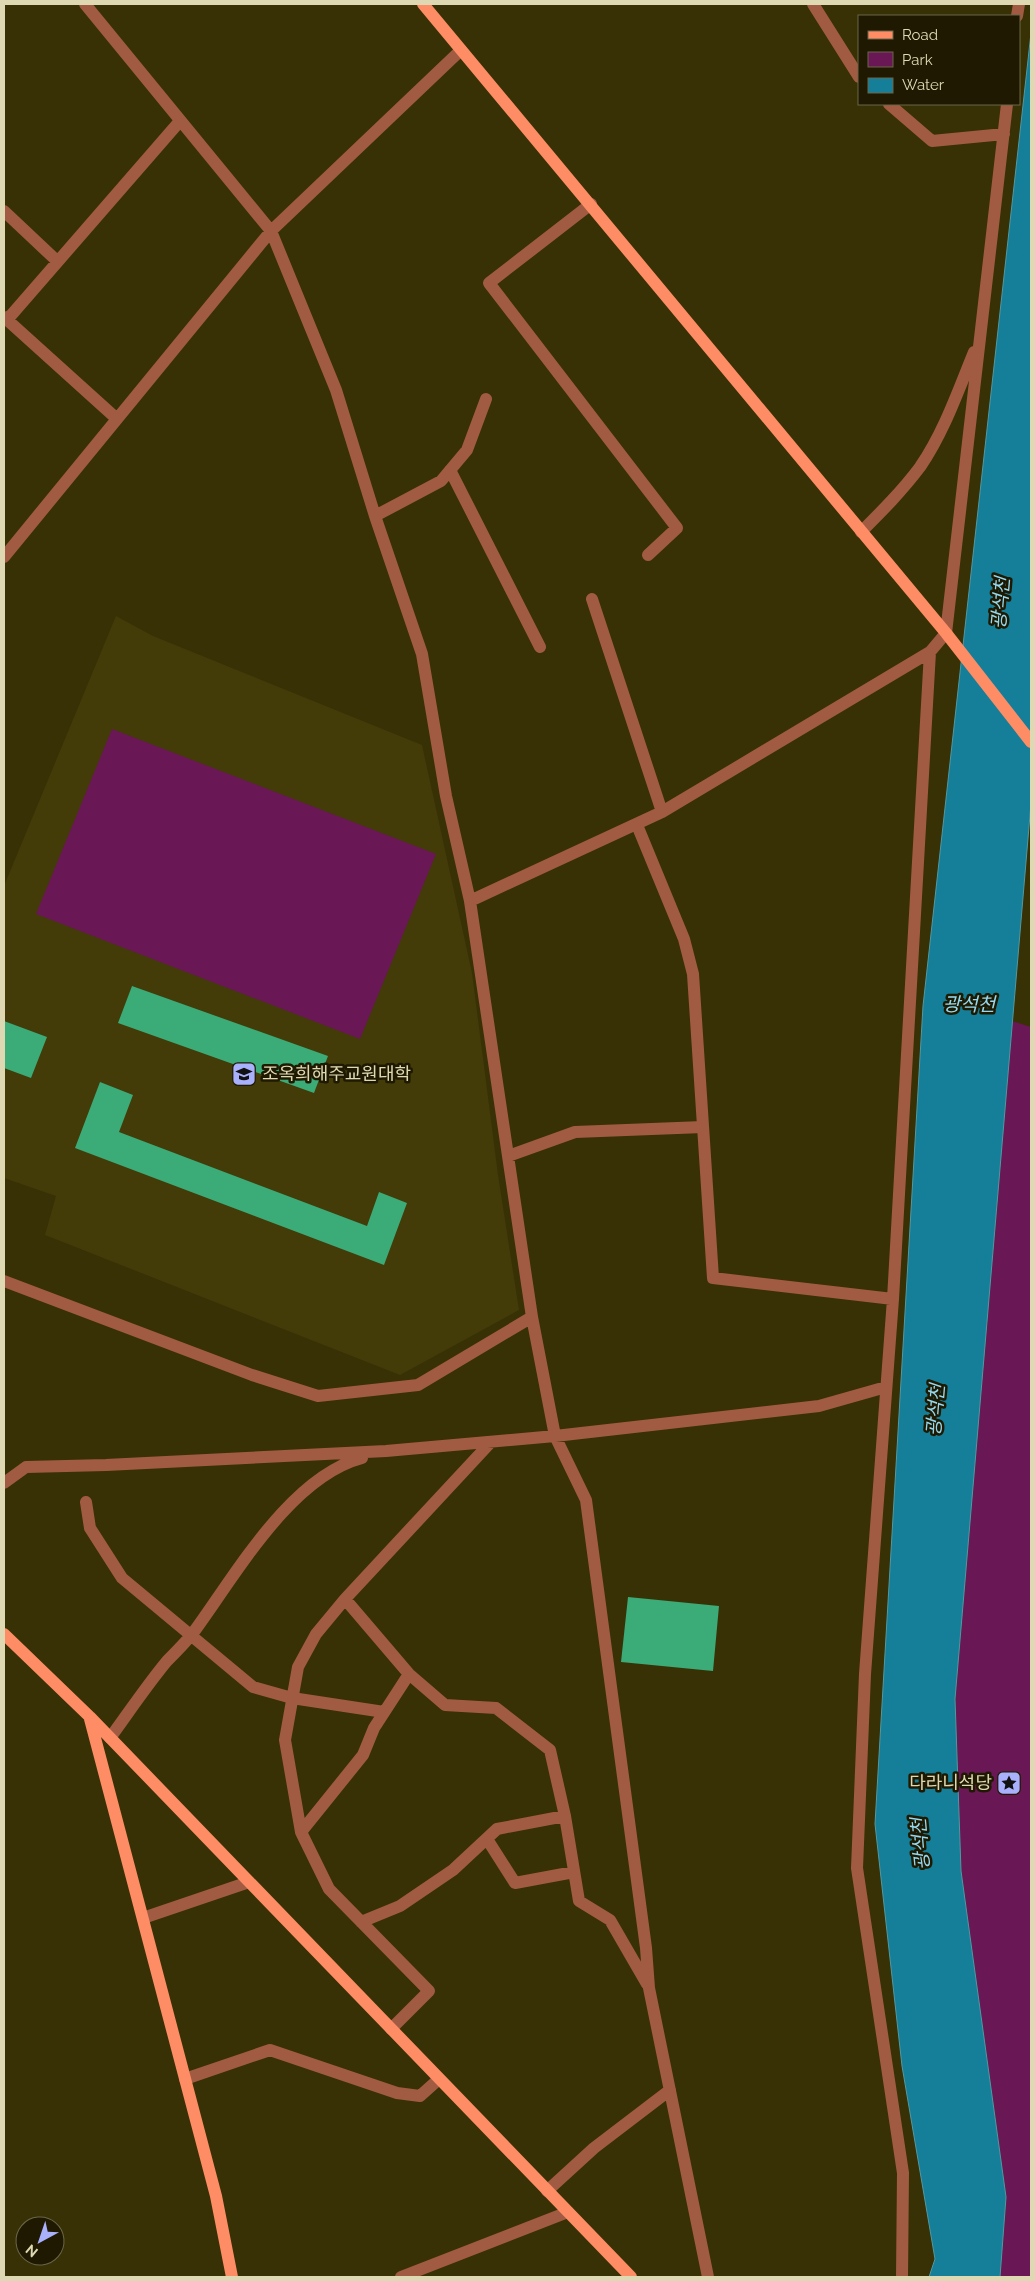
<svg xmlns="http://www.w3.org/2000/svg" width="1035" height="2281" font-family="Raleway,'Noto Sans KR',sans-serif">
<rect width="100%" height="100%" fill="#383105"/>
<path fill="#433b08" d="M 116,616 L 153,636 L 422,745 L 472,973 L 498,1175 L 519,1310 L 400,1375 L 45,1235 L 56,1196 L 4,1178 L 4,886 Z"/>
<path fill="#691855" d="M 112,729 L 436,854 L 360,1039 L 36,914 Z
M 1012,1021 L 1031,1027 L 1031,2277 L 1000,2277 L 1006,2197 L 961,1871 L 955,1699 Z"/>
<path fill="#157e98" stroke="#5299a0" d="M 1031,33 L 1031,803 L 955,1699 L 961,1871 L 1006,2197 L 1000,2277 L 929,2277 L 935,2259 L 902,2066 L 875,1824 L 923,1006 Z"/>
<path fill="#3bab78" d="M 132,986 L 328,1056 L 314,1093 L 118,1023 Z
M 4,1021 L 47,1037 L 31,1078 L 4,1068 Z
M 100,1082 L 133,1095 L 119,1132 L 367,1226 L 379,1192 L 407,1203 L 384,1265 L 75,1148 Z
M 628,1597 L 719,1606 L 713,1671 L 621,1662 Z"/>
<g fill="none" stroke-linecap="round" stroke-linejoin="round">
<path stroke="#a15b43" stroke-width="12" d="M 85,4 L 271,231 L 336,390 L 375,516 L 422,654 L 446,796 L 470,901 L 532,1317 L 555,1436 L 586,1500 L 646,1948 L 649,1988 L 708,2277
M 813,4 L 859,77
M 1017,16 L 1019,4
M 889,104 L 932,141 L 1004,134
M 591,204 L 489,283 L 677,528 L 648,555
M 4,211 L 57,261
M 4,317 L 117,419
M 7,320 L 180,121
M 450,470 L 540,647
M 375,516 L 441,481 L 467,450 L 486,399
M 861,532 C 882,511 902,491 920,467 C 944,432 958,391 974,352
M 4,557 L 271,231 L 461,50
M 592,599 L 662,812
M 637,825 L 684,939 L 693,974 L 713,1278 L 893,1299
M 470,901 L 662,812 L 930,652
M 508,1156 L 575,1132 L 703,1127
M 4,1281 L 252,1375 L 318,1396 L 418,1385 L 532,1317
M 4,1483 L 26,1467 L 106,1465 L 386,1451 L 555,1436 L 819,1406 L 886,1387
M 86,1502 L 90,1528 L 122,1578 L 253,1687 L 292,1698 L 384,1712
M 345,1599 L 409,1674 L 445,1705 L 496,1708 L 550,1750 L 565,1816 L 579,1901 L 610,1920 L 647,1984
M 110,1738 C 129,1712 147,1685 167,1661 C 176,1652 185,1643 193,1633 C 235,1576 290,1477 362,1458
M 301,1832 L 363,1755 L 374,1728 L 409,1674
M 487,1839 L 515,1883 L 574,1872
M 143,1918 L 249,1882
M 361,1922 L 400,1906 L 453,1870 L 497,1829 L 565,1816
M 391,2029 L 429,1991 L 329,1889 L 301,1832 L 285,1740 L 298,1667 L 316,1634 L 345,1599 L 491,1442
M 185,2079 L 270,2050 L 397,2093 L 420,2096 L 439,2079
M 547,2191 L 594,2148 L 670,2090
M 401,2277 L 568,2212
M 902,2277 L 903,2173 L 857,1868 L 865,1674 L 893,1299 L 930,652 L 946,633 L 1007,104"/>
<path stroke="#fe8c64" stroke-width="12" d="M 423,4 L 946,633 L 1031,742
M 4,1634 L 90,1717 L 631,2277
M 90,1719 L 216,2196 L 232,2277"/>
</g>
<defs>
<g id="university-square" transform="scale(1.25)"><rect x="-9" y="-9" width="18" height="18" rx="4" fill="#a9b0fc" stroke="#1e1900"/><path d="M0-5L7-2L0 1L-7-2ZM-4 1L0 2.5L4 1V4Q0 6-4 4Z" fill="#111"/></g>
<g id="sight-square" transform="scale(1.25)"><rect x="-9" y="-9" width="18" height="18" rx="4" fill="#a9b0fc" stroke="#1e1900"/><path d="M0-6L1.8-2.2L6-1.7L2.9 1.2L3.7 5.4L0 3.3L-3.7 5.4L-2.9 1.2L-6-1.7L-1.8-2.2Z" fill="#111"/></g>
</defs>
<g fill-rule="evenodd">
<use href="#university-square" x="244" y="1074"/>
<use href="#sight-square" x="1009" y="1783"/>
</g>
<g text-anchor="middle" stroke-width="5" stroke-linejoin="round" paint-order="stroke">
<g font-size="18" fill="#dfd9b3" stroke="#1e1900" text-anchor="start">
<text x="262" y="1080">조옥희해주교원대학</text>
<text x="992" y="1789" text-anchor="end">다라니석당</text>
</g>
<g font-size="19" font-style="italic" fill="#94d9ef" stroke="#1e1900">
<text transform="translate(1000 603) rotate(-85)" y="7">광석천</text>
<text x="969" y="1011">광석천</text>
<text transform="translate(935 1410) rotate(-85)" y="7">광석천</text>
<text transform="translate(920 1844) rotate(-95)" y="7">광석천</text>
</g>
</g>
<rect width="1035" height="2281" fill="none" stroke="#dfd9b3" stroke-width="10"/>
<rect x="858" y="15" width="162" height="90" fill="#1e1900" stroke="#6b6648"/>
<rect x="868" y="31" width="25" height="8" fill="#fe8c64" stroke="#6b6648"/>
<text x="902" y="40" font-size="15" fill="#dfd9b3">Road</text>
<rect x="868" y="52" width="25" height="15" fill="#691855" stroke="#6b6648"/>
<text x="902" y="65" font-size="15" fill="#dfd9b3">Park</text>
<rect x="868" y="78" width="25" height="15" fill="#157e98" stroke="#6b6648"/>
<text x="902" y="90" font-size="15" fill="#dfd9b3">Water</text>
<g transform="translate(40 2241) rotate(220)"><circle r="24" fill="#1e1900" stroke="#6b6648"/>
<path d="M0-4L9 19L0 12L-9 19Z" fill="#a9b0fc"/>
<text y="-8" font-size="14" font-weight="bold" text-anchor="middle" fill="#dfd9b3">N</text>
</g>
</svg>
